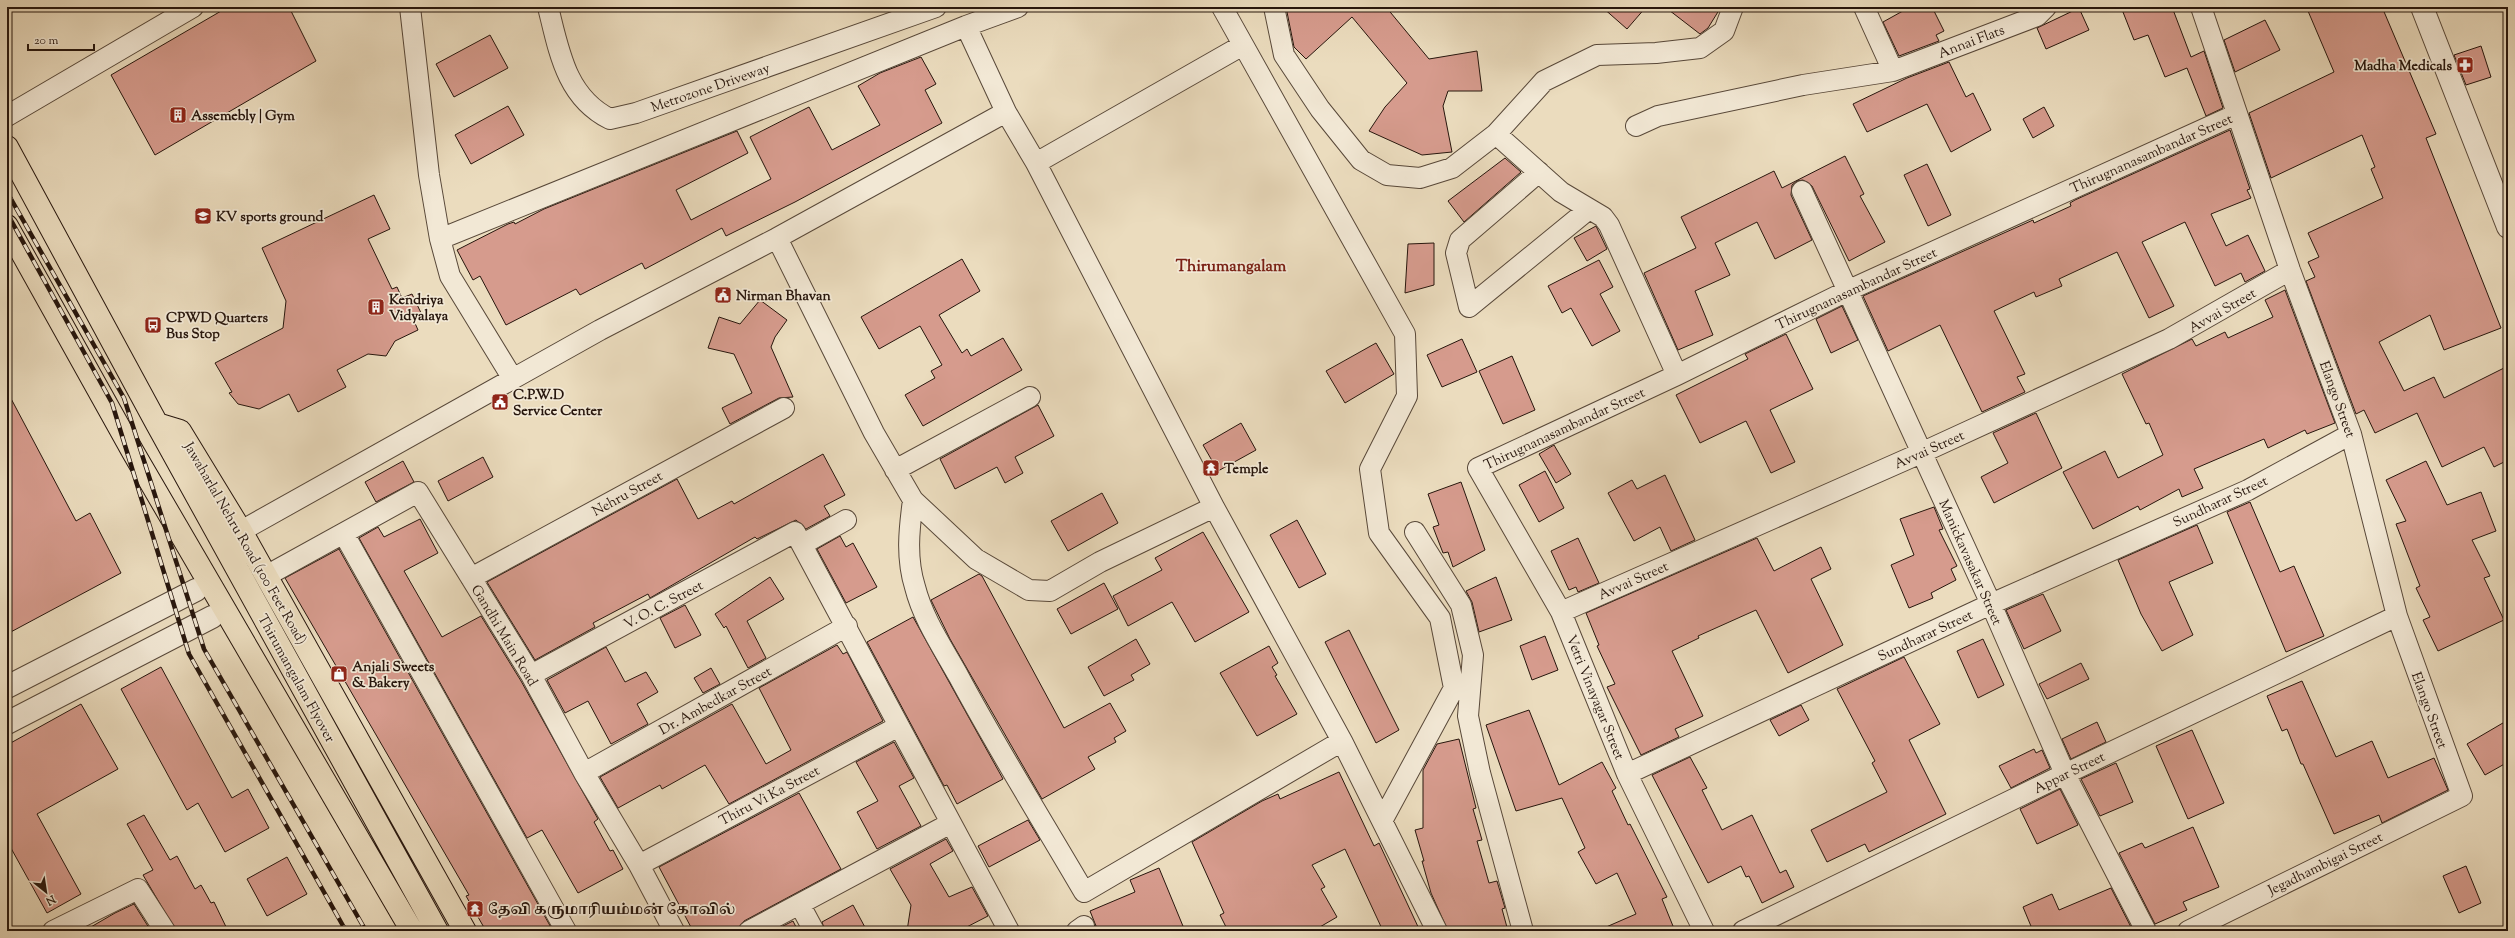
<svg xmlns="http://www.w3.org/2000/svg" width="2515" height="938" font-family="'Sorts Mill Goudy','Noto Serif Tamil',serif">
<rect width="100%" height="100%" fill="#ebdcbe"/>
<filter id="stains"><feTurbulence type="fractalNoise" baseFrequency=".005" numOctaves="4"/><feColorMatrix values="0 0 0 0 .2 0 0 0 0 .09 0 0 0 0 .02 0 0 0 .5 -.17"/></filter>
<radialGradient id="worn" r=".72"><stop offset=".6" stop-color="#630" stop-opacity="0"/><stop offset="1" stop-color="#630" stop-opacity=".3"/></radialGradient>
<path fill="#d69b8d" stroke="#27160d" d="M 228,7 L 289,7 L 316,61 L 155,155 L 111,75 Z
M 1286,7 L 1386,7 L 1429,59 L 1477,51 L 1482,91 L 1448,91 L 1443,106 L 1452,152 L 1422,155 L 1369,131 L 1385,107 L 1407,83 L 1352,17 L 1306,59 L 1294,47 Z
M 1602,7 L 1646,7 L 1627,29 Z
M 1665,7 L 1721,7 L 1708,28 L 1700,34 Z
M 1910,7 L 1932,7 L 1944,31 L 1936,35 L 1939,41 L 1899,56 L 1883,22 Z
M 2121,7 L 2172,7 L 2191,57 L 2204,51 L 2223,108 L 2206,116 L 2187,68 L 2165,77 L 2148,35 L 2134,40 Z
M 2317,7 L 2382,7 L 2436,134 L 2426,138 L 2501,328 L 2444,350 L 2430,315 L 2379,342 L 2404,391 L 2434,377 L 2444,398 L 2508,366 L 2508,460 L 2494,467 L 2484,447 L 2442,467 L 2417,413 L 2375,433 L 2364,410 L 2356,414 L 2306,281 L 2315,277 L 2308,262 L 2319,257 L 2308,233 L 2383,198 L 2371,169 L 2375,167 L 2362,135 L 2271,178 L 2249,113 L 2334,72 L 2308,11 Z
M 2079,8 L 2089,30 L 2046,49 L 2037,28 Z
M 2265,20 L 2280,50 L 2235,72 L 2224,40 Z
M 490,35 L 508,68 L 454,97 L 436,64 Z
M 2481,46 L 2491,77 L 2466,85 L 2454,55 Z
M 921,57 L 936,84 L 925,90 L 942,123 L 795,202 L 726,236 L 722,228 L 645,269 L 642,263 L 580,295 L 576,289 L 506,325 L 480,276 L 473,280 L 457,250 L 508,224 L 514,222 L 515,224 L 544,209 L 737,131 L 748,153 L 676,190 L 691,220 L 771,179 L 750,137 L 809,107 L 832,150 L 880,125 L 858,86 L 880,73 Z
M 1949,62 L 1966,97 L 1973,93 L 1991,130 L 1951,152 L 1927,104 L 1867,132 L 1853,104 L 1907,78 Z
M 508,106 L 524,135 L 471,164 L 455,135 Z
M 2044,107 L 2054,126 L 2033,138 L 2023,119 Z
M 2230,130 L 2250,189 L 2247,190 L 2251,198 L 2211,214 L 2226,246 L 2248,235 L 2265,271 L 2245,282 L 2241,273 L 2215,286 L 2185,222 L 2142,242 L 2174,306 L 2149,318 L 2117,252 L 2059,279 L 2062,286 L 2036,297 L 2034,292 L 1994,311 L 2025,374 L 2017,377 L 2025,392 L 1982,412 L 1940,325 L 1888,351 L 1863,296 L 2033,220 L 2034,223 L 2071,206 L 2070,203 L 2075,200 Z
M 1845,156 L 1864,194 L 1860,196 L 1885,242 L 1849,261 L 1812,186 L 1803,180 L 1797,181 L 1792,185 L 1791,195 L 1812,240 L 1775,259 L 1757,222 L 1715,243 L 1730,275 L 1695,291 L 1713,335 L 1678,350 L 1644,273 L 1696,248 L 1681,217 L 1774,171 L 1782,188 Z
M 1505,158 L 1521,172 L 1464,222 L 1448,201 Z
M 1927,164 L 1951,215 L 1928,226 L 1904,175 Z
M 374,195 L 390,229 L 368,239 L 392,289 L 397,287 L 402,298 L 412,294 L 422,315 L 414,321 L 418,330 L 395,341 L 386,356 L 368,354 L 337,370 L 346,387 L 298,412 L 289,394 L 259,409 L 238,404 L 229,393 L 232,392 L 215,363 L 283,328 L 286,301 L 262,248 Z
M 1596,226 L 1607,249 L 1587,261 L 1574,238 Z
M 1434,243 L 1434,285 L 1405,293 L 1408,244 Z
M 962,259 L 980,291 L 939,315 L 962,353 L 967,349 L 971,356 L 1003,338 L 1022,370 L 923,426 L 905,395 L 935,378 L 931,371 L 942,365 L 937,356 L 920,326 L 879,349 L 861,317 Z
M 1599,260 L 1613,287 L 1600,294 L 1620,331 L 1592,346 L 1571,308 L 1562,313 L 1548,286 Z
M 2285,290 L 2335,423 L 2307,434 L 2305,430 L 2268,448 L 2264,439 L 2194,469 L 2203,488 L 2182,497 L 2179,489 L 2140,510 L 2138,506 L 2093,529 L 2063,472 L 2105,451 L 2118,478 L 2163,455 L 2149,423 L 2146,424 L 2122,374 L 2192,339 L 2196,346 L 2225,332 L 2228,338 L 2273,317 L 2265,300 Z
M 760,300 L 787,320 L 775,337 L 771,347 L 793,397 L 779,398 L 730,424 L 722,408 L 752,393 L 734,354 L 708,348 L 719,317 L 740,324 Z
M 1842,306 L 1858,340 L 1831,353 L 1816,319 Z
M 1786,334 L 1813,389 L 1770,410 L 1795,462 L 1771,473 L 1746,421 L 1700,443 L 1676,395 L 1748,359 L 1745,354 Z
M 1462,339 L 1477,372 L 1442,387 L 1427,355 Z
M 1376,343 L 1394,374 L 1345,403 L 1326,371 Z
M 1512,356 L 1535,410 L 1503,424 L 1479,371 Z
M 7,391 L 76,521 L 90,513 L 121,573 L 7,634 Z
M 1038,405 L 1054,436 L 1015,457 L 1023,473 L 1005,483 L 997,467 L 955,489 L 940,459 Z
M 2036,413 L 2062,468 L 1994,503 L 1981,477 L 2008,463 L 1993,433 Z
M 1241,423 L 1256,450 L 1218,471 L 1203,445 Z
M 1554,445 L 1571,474 L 1556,483 L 1539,454 Z
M 823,454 L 845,495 L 824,506 L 830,516 L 806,529 L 796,520 L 757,539 L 755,537 L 650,598 L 648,594 L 593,623 L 595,627 L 535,660 L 487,582 L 677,479 L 698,519 L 732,501 L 734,504 Z
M 483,457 L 493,477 L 448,501 L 438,481 Z
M 403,461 L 414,482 L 376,502 L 365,482 Z
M 2426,461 L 2447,505 L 2481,492 L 2496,531 L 2472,540 L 2490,576 L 2484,578 L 2504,620 L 2438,651 L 2423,620 L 2430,617 L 2416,588 L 2420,586 L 2396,524 L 2406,521 L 2386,480 Z
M 1545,471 L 1564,508 L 1539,522 L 1519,485 Z
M 1665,475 L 1695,540 L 1671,551 L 1660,527 L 1634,541 L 1608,493 L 1632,480 L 1637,489 Z
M 1461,482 L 1485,550 L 1453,567 L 1448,552 L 1443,553 L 1433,527 L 1439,525 L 1428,494 Z
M 1102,493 L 1118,523 L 1068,551 L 1051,521 Z
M 2250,502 L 2280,572 L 2294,566 L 2324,636 L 2286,652 L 2227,512 Z
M 1934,507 L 1943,529 L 1939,530 L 1957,566 L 1951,569 L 1956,580 L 1931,593 L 1933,598 L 1909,608 L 1891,565 L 1914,555 L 1900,519 Z
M 420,519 L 438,553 L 404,571 L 442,637 L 481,616 L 521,681 L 598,819 L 594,822 L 610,851 L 613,850 L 623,869 L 578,893 L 542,830 L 527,838 L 359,538 L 378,527 L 384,537 Z
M 1297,520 L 1326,574 L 1299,588 L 1270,535 Z
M 2197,525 L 2213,563 L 2169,582 L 2193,635 L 2162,651 L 2141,614 L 2118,560 Z
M 1203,532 L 1249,612 L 1195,642 L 1172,602 L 1128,626 L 1113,596 L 1162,570 L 1155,558 Z
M 840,536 L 846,547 L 853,543 L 877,587 L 846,603 L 817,549 Z
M 1578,538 L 1599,583 L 1578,592 L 1576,587 L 1569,590 L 1551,551 Z
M 1757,538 L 1774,571 L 1821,547 L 1831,569 L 1811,579 L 1843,645 L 1788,673 L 1756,610 L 1698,636 L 1699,638 L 1672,651 L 1703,716 L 1675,729 L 1679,737 L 1641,755 L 1607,687 L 1615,684 L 1597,646 L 1599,645 L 1586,613 Z
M 339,549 L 553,931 L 486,931 L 466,896 L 469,895 L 285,578 Z
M 979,574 L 982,576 L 1064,728 L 1110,703 L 1126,731 L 1114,738 L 1116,742 L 1088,757 L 1095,769 L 1042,799 L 950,639 L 931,600 Z
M 770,577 L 784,599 L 747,621 L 766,658 L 748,668 L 726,626 L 724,628 L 715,614 Z
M 1496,577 L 1512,620 L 1479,632 L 1472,602 L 1466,591 Z
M 1104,583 L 1118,609 L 1071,634 L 1057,609 Z
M 2043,594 L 2061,631 L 2024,649 L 2006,610 Z
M 685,605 L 701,635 L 675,648 L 660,618 Z
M 913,617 L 1003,779 L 957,804 L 947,785 L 944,786 L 867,642 Z
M 1349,630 L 1399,730 L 1376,743 L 1325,642 Z
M 1545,636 L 1558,670 L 1532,680 L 1520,646 Z
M 1136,639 L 1150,664 L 1131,675 L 1134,680 L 1104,696 L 1088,667 Z
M 1983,639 L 2004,685 L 1978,698 L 1957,651 Z
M 837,645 L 843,654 L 847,652 L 883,721 L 729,804 L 705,765 L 662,789 L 660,785 L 618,808 L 600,777 L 732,704 L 766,764 L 791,750 L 759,688 Z
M 1269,646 L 1278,663 L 1272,667 L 1277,675 L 1275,676 L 1297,714 L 1257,736 L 1220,673 Z
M 606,647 L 625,682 L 646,672 L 658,692 L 637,704 L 648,724 L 611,744 L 588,701 L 565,713 L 547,680 Z
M 1904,657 L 1940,724 L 1909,740 L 1946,814 L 1869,852 L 1865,844 L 1827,862 L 1811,830 L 1887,792 L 1872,763 L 1875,761 L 1837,689 Z
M 2081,663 L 2089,679 L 2047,699 L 2039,684 Z
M 161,667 L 232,798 L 248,789 L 269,828 L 225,852 L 198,803 L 187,810 L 121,689 Z
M 711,668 L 720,684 L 703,693 L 694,678 Z
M 2302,681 L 2336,757 L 2372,741 L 2388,778 L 2434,758 L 2448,790 L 2382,823 L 2379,815 L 2334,834 L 2303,764 L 2301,764 L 2287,729 L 2282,731 L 2267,696 Z
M 81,704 L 118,769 L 37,814 L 81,894 L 47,913 L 7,841 L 7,745 Z
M 1801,705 L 1809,720 L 1779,736 L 1770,720 Z
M 1529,710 L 1559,785 L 1602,762 L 1616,788 L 1612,791 L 1628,825 L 1630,824 L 1667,897 L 1662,899 L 1675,931 L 1597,931 L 1636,914 L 1617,873 L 1596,884 L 1578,852 L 1585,848 L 1562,798 L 1516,811 L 1486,725 Z
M 2508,720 L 2508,762 L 2485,775 L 2467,744 Z
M 2097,722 L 2106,742 L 2071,759 L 2062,739 Z
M 2192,730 L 2224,803 L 2188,819 L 2156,746 Z
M 1459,739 L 1476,808 L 1473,809 L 1482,840 L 1477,841 L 1489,883 L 1497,881 L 1505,908 L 1502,909 L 1508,931 L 1448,931 L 1431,893 L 1422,861 L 1424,861 L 1415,830 L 1423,828 L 1423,770 L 1437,744 Z
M 894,742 L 914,778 L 899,786 L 921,826 L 877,849 L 857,812 L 878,801 L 856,762 Z
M 2034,749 L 2036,753 L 2042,750 L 2050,768 L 2011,788 L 1999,766 Z
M 1690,757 L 1707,788 L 1702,790 L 1722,830 L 1752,815 L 1780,873 L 1786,870 L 1794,887 L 1762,903 L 1749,876 L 1746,877 L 1741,866 L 1708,883 L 1652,775 Z
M 2116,763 L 2133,802 L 2100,816 L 2081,779 Z
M 1339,772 L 1374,846 L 1379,843 L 1420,931 L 1383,931 L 1345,849 L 1312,865 L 1325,887 L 1321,889 L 1337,917 L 1313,931 L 1228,931 L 1220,915 L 1224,913 L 1192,842 L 1262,801 L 1278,794 L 1280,799 Z
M 2060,789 L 2078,825 L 2037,844 L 2020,809 Z
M 799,793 L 841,869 L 744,921 L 738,931 L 693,931 L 659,867 Z
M 144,815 L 170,860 L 177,856 L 195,889 L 201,885 L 211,903 L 214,902 L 228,931 L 176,931 L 143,875 L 153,870 L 127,824 Z
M 1028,820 L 1040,840 L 989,867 L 978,846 Z
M 2193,827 L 2219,887 L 2183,902 L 2187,910 L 2155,924 L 2119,853 L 2142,843 L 2145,848 Z
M 946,839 L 953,851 L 930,864 L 949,897 L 972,887 L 988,916 L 959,931 L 907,931 L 911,905 L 890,869 Z
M 287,857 L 307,894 L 267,916 L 247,879 Z
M 2466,866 L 2481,903 L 2459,913 L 2443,876 Z
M 1159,868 L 1185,931 L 1098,931 L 1090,911 L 1135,892 L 1130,880 Z
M 2111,888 L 2133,931 L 2033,931 L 2023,907 L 2052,894 L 2059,910 Z
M 134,904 L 151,931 L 84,931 L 115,913 Z
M 853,905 L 867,931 L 825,931 L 822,922 Z
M 793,921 L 798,931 L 773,931 Z"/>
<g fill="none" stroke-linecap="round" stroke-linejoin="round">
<g stroke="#584839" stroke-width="22">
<path id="minor" d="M 410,7 L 429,175 L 440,239 L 450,276 L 513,379
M 548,7 C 559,51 566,97 610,119 L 636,113 L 936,7
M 1222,7 L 1405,334 L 1407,396 L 1370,469 L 1379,533 L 1440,618 L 1454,688 L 1382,821
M 1274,7 L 1284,55 L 1320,109 L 1361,160 L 1387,175 L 1420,178 L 1452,168 L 1496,134 L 1544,81 L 1597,55 L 1656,53 L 1700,48 L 1724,31 L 1733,7
M 1864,7 L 1893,71
M 1006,112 L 966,26 L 1018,7
M 7,116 L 193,7
M 1636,126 L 1658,116 L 1803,85 L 1893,71 L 2037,16 L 2046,7
M 1496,134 L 1561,192 L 1603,217 L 1609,225 L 1677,375
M 1036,163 L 1243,45
M 1539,172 L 1460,240 L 1456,253 L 1469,307 L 1589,209
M 1802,191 L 1991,604 L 2065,774 L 2146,931
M 777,238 L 1006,112 L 1036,163 L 1214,507
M 440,239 L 966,26
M 895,470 L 1030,397
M 913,500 C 909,530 906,558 915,587 C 923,619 943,648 959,677 C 998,750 1042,820 1084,892 L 1342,741
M 241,531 L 600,330 L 777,238 L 874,433 L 913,500 L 976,559 L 1029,590 L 1050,591 L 1100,562 L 1214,507 L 1342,741 L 1437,931
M 1415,532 L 1461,605 L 1473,655 L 1468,716 L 1480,773 L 1523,931
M 344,534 L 566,931
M 803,544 L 846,520
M 266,576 L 418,492 L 531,675 L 584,773 L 639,865 L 674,931
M 471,578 L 784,408
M 1561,612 L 1921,453 L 2169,339 L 2290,270
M 531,675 L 795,532 L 1009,931
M 584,773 L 847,626
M 1627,774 L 1991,604 L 2248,490 L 2351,434
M 639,865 L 899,726
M 800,905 L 814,931
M 53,931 L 138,889 L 165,931
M 749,931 L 951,823
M 1077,931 L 1084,926
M 1704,931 L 1627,774 L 1561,612 L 1478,468 L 1677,375 L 1849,290 L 2237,114
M 1743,931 L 2065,774 L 2397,616
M 2188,931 L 2462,796 L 2397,616 L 2351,434 L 2290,270 L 2201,7"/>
</g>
<g stroke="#584839" stroke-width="24">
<path id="tertiary" d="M 2422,7 L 2508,227
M 7,687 L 196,590
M 7,723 L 212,617"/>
</g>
<g stroke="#27160d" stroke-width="24">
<path id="primary" d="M 7,147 L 157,424 L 437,931
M 7,226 L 133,452 L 412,931
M 157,424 L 180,431 L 241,531 L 465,931"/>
</g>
<use href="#minor" stroke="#f2e8d5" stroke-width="20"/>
<use href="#tertiary" stroke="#f2e8d5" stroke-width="22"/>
<use href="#primary" stroke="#ebdcbe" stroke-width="22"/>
<g stroke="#27160d" stroke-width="4.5">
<path id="rail" d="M 7,192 L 124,398 L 204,649 L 366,931
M 7,213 L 112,403 L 189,654 L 346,931"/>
</g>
<use href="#rail" stroke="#f2e8d5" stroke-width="3" stroke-dasharray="9" stroke-linecap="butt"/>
</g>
<defs>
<g id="pharmacy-square" transform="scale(0.9)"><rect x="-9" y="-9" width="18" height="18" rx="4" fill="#8f2418" stroke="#f2e8d5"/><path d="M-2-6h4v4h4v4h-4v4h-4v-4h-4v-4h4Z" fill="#fff"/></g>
<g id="building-square" transform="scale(0.9)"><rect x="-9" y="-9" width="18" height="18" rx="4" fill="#8f2418" stroke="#f2e8d5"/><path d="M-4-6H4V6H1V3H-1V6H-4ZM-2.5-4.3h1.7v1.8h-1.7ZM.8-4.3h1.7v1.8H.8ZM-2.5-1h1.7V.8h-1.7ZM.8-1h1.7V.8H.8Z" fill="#fff"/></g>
<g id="school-square" transform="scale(0.9)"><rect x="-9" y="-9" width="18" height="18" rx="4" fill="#8f2418" stroke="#f2e8d5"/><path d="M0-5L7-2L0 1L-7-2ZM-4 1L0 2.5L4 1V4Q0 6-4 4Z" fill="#fff"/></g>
<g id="civic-square" transform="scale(0.9)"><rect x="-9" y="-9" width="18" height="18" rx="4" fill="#8f2418" stroke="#f2e8d5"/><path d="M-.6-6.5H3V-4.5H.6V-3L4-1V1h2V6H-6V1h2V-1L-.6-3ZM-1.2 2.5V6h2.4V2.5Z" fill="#fff"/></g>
<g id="bus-square" transform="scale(0.9)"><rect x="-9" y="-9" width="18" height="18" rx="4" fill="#8f2418" stroke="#f2e8d5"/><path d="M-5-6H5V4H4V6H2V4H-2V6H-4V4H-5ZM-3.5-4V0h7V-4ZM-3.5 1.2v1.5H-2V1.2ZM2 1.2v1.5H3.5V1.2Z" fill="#fff"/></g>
<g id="temple-square" transform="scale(0.9)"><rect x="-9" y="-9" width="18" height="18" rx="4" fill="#8f2418" stroke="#f2e8d5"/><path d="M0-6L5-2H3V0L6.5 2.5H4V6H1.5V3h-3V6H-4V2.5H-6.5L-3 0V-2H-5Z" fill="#fff"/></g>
<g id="shop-square" transform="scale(0.9)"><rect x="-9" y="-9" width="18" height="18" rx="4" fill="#8f2418" stroke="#f2e8d5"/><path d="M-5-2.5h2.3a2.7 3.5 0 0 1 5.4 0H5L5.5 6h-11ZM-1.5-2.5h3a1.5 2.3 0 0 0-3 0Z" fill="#fff"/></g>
</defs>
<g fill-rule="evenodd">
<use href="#pharmacy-square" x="2465" y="65"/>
<use href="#building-square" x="178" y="115"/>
<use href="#school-square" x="203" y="216"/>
<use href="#civic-square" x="723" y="295"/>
<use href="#building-square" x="376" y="307"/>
<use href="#bus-square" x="153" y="325"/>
<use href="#civic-square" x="500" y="402"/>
<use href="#temple-square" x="1211" y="468"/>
<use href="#shop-square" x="339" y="674"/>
<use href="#temple-square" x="475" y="909"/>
</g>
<g text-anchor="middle" stroke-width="3.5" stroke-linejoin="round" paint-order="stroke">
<g font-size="14" fill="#27160d" stroke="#f2e8d5">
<text transform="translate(1971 41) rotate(-21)" y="5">Annai Flats</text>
<text transform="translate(710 87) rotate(-19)" y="5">Metrozone Driveway</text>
<text transform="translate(2151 153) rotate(-24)" y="5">Thirugnanasambandar Street</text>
<text transform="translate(1856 288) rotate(-25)" y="5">Thirugnanasambandar Street</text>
<text transform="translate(2222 310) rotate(-30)" y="5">Avvai Street</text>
<text transform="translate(2338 399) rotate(70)" y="5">Elango Street</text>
<text transform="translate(1564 428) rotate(-25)" y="5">Thirugnanasambandar Street</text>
<text transform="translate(1929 449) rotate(-24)" y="5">Avvai Street</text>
<text transform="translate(627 493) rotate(-29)" y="5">Nehru Street</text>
<text transform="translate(2220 501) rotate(-25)" y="5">Sundharar Street</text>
<text transform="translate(246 543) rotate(60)" y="5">Jawaharlal Nehru Road (100 Feet Road)</text>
<text transform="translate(1971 562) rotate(66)" y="5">Manickavasakar Street</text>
<text transform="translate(1633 580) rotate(-24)" y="5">Avvai Street</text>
<text transform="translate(663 604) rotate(-28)" y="5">V. O. C. Street</text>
<text transform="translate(505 635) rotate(59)" y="5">Gandhi Main Road</text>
<text transform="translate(1925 635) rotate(-25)" y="5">Sundharar Street</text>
<text transform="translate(297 678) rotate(61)" y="5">Thirumangalam Flyover</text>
<text transform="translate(1596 697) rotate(68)" y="5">Vetri Vinayagar Street</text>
<text transform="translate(715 700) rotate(-29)" y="5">Dr. Ambedkar Street</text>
<text transform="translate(2430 710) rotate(70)" y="5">Elango Street</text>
<text transform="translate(2069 772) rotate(-26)" y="5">Appar Street</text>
<text transform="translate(769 795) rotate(-28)" y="5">Thiru Vi Ka Street</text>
<text transform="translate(2325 863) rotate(-26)" y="5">Jegadhambigai Street</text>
</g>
<g font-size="14" font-weight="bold" fill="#27160d" stroke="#f2e8d5" text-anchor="start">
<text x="2452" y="70" text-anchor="end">Madha Medicals</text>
<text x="191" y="120">Assemebly | Gym</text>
<text x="216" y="221">KV sports ground</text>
<text x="736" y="300">Nirman Bhavan</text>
<text x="389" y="304">Kendriya<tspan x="389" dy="16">Vidyalaya</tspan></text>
<text x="166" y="322">CPWD Quarters<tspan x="166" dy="16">Bus Stop</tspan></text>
<text x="513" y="399">C.P.W.D<tspan x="513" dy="16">Service Center</tspan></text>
<text x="1224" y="473">Temple</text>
<text x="352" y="671">Anjali Sweets<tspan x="352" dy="16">&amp; Bakery</tspan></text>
<text x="488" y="914">தேவி கருமாரியம்மன் கோவில்</text>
</g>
<g font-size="16" font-weight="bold" fill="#7a1f14" stroke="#f2e8d5">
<text x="1231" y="271">Thirumangalam</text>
</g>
</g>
<rect width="2515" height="938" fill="none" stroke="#ebdcbe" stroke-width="24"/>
<rect x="8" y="8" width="2499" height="922" fill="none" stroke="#27160d" stroke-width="2"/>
<rect x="12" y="12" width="2491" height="914" fill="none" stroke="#27160d"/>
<g transform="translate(46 892) rotate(150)" stroke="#f2e8d5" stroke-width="3" paint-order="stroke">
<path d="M0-3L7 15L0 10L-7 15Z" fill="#27160d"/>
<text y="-6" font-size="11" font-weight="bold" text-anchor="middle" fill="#27160d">N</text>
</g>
<path d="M28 44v6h66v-6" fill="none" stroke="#27160d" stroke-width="2"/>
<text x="34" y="44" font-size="12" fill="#27160d" stroke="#f2e8d5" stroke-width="3" paint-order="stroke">20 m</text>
<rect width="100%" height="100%" filter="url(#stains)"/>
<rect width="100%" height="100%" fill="url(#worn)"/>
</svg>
